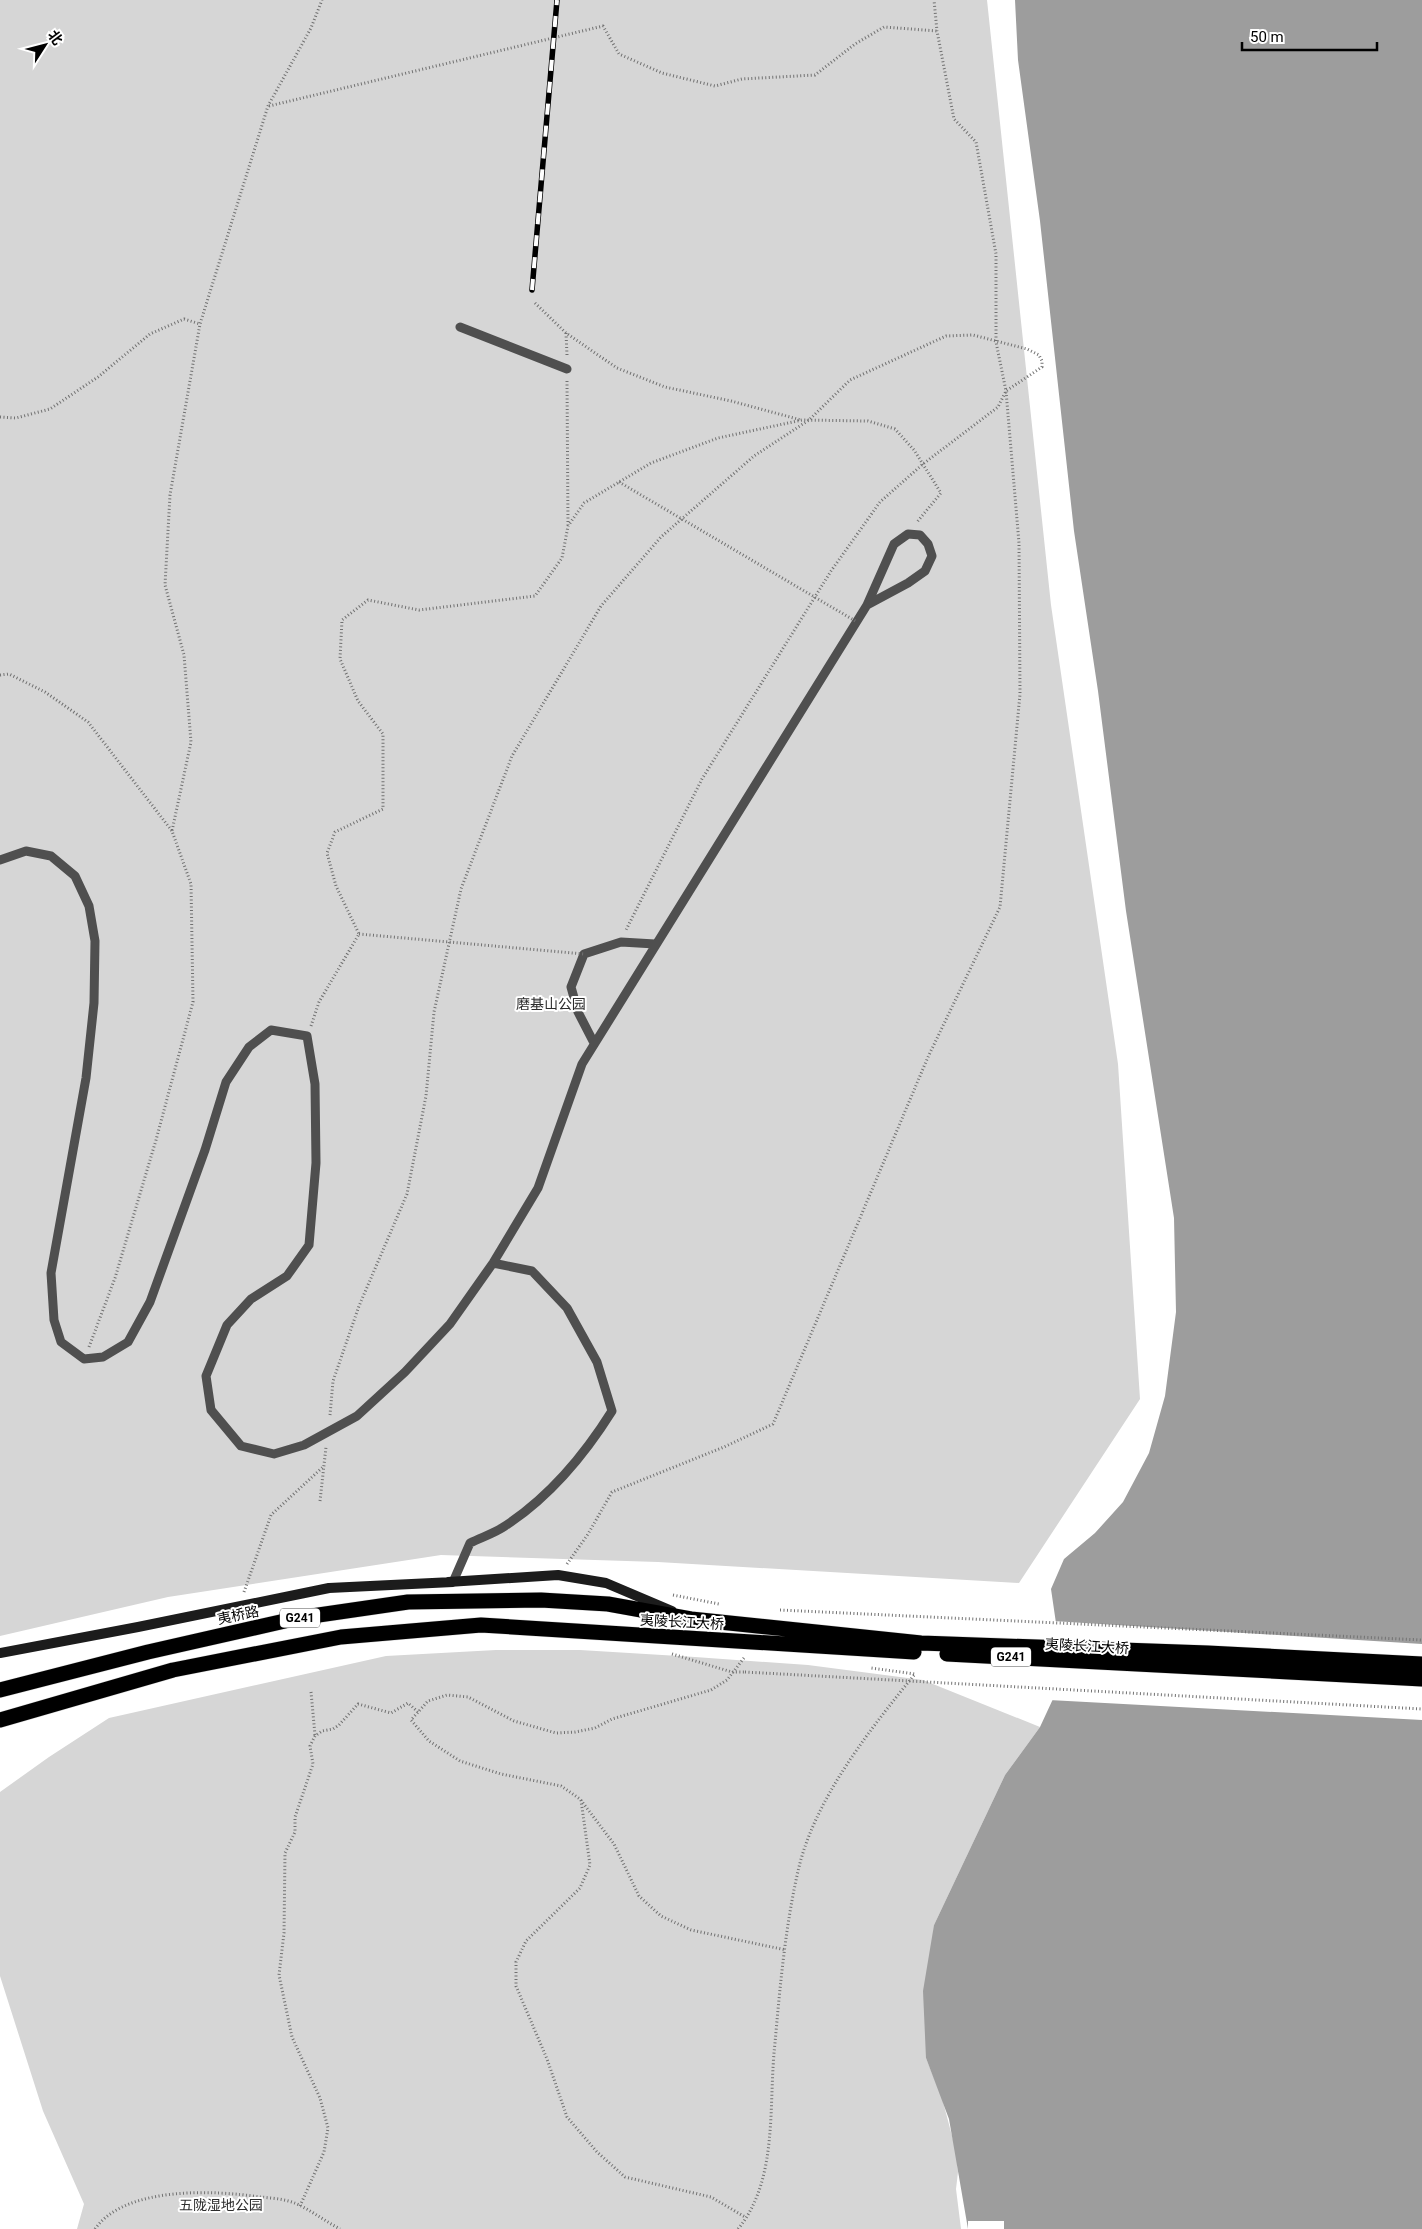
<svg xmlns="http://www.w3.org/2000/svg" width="1422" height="2229" font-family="Roboto,'Noto Sans SC',sans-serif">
<rect width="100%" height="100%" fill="#fff"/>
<path fill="#d6d6d6" d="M 0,0 L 987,0 L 1051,605 L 1118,1064 L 1140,1399 L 1019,1583 L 658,1562 L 441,1555 L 168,1597 L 0,1636 Z
M 496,1650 L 580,1650 L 695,1657 L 808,1665 L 923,1680 L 1040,1727 L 1005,1775 L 934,1925 L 926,2058 L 942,2098 L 956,2151 L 958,2172 L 956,2189 L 961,2229 L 77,2229 L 84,2204 L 43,2111 L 0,1976 L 0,1792 L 49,1757 L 109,1718 L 386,1656 Z"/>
<path fill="#9d9d9d" d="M 1015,0 L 1422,0 L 1422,2229 L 968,2229 L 949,2119 L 926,2058 L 923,1991 L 934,1925 L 1005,1775 L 1040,1727 L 1059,1686 L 1057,1630 L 1051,1589 L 1064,1559 L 1095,1533 L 1123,1502 L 1149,1453 L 1165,1396 L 1176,1312 L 1174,1218 L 1126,911 L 1098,691 L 1074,531 L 1040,221 L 1018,60 Z"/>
<path fill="#fff" d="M 1053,1621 L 1422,1644 L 1422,1720 L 1049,1700 L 1057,1685 Z
M 968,2221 L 1004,2221 L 1004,2229 L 968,2229 Z"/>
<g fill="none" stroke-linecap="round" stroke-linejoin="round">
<g stroke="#dbdbdb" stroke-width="16">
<path id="highway" d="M 947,1654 L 1422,1679
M 0,1690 L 148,1652 L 298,1618 L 408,1602 L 541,1600 L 608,1604 L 691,1619 L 921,1643 L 1208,1653 L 1422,1664
M 0,1720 L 173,1670 L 341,1637 L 481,1625 L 914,1652"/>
</g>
<path stroke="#717171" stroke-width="3" stroke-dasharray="1 2.5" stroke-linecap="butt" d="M 269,106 L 603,26 L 619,54 L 662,73 L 715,86 L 742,79 L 815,75 L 855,44 L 884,27 L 937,31
M 535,303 L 566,333 L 617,368 L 665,387 L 731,401 L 801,420
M 566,333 L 567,355
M 567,381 L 568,525
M 0,417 L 16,418 L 50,409 L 98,377 L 150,334 L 184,319 L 200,324
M 0,675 L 9,674 L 45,692 L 88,722 L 172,831
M 311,1026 L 319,1002 L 359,934 L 336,886 L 327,853 L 335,832 L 383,809 L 383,734 L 358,701 L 340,659 L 342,620 L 368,600 L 419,610 L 535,596 L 562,558 L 568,526 L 584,503 L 651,463 L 718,438 L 802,420 L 868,421 L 895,429 L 914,450 L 941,493 L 917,522
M 89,1347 L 115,1278 L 156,1140 L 193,1002 L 191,884 L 172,831 L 191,742 L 184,655 L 165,585 L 170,495 L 200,324 L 268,106 L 311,28 L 322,0
M 330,1415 L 333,1381 L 359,1306 L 407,1194 L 426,1096 L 434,1012 L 461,889 L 512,756 L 601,606 L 661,537 L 754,456 L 809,420 L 850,380 L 946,336 L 973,335 L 1027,349 L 1039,355 L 1042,361 L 1042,367 L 1006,391 L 998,407 L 923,464 L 880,502 L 831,571 L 702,779 L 626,930
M 320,1501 L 326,1447
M 567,1564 L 588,1534 L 612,1492 L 724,1447 L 773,1424 L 928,1057 L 1000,907 L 1020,694 L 1019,543 L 1006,391 L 996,342 L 996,254 L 976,142 L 954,119 L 937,31 L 934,0
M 244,1592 L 271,1515 L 324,1466
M 673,1595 L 719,1604
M 780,1610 L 1422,1640
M 672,1654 L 732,1672 L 745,1672
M 744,1658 L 727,1680 L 711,1690 L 612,1719 L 595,1728 L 575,1732 L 556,1733 L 514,1721 L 468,1697 L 447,1695 L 428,1701 L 411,1720 L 429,1741 L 460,1761 L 501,1774 L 561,1786 L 580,1799 L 614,1844 L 639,1896 L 661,1916 L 691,1930 L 786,1950
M 311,1692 L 315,1735
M 581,1800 L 590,1865 L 580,1888 L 526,1941 L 516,1962 L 516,1986 L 547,2059 L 567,2117 L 597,2152 L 625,2177 L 711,2197 L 745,2217
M 300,2206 L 324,2152 L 328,2128 L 320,2098 L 292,2037 L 279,1975 L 284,1933 L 285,1853 L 295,1832 L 295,1817 L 313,1764 L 310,1746 L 315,1736 L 322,1731 L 333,1729 L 339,1725 L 358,1704 L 391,1713 L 408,1703 L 418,1712
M 95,2229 C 125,2186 214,2190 260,2197 C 272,2198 286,2199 297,2204 C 312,2211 325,2221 340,2229
M 738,2229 C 779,2179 768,2104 775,2043 C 780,1986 786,1919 800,1863 C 818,1795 871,1728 915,1674 L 871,1668"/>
<path stroke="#4f4f4f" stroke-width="9" d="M 460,327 L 567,369
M 0,860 L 26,851 L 51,856 L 75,876 L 89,906 L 95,941 L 94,1003 L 86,1078 L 51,1273 L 54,1320 L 61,1342 L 84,1359 L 103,1357 L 128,1342 L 150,1302 L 205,1150 L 226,1082 L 249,1047 L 271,1030 L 307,1036 L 315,1084 L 316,1163 L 309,1245 L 287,1276 L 251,1299 L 227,1325 L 206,1376 L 211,1410 L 241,1446 L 274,1454 L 304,1445 L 357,1416 L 405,1372 L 450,1324 L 493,1263 L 538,1188 L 582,1064 L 867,605 L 894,544 L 908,534 L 920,535 L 928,544 L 932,556 L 925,571 L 908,583 L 867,605
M 594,1043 L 578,1012 L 571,987 L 584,954 L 621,942 L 655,944
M 453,1582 L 470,1543 C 482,1537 495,1533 505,1526 C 548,1498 585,1454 612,1411 L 597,1362 L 567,1308 L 532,1271 L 493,1263"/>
<path stroke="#1c1c1c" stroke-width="10" d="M 448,1582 L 558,1575 L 606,1583 L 672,1611
M 0,1653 L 138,1627 L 329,1588 L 453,1582"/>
<use href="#highway" stroke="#000" stroke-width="15"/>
<g stroke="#000" stroke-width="5.5">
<path id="rail" d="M 532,290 L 557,0"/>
</g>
<use href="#rail" stroke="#fff" stroke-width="4" stroke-dasharray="11" stroke-linecap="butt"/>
<path stroke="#717171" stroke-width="3" stroke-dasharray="1 2.5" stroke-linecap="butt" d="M 619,482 L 857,622
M 359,934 L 584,954
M 745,1672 L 1422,1709"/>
</g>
<g text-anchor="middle" stroke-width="4" stroke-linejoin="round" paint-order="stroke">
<g fill="#fff" stroke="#4c4c4c" stroke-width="1">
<rect x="280" y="1608.5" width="40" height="19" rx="4"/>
<rect x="991" y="1647.5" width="40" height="19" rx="4"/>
</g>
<g font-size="12" font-weight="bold" fill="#000">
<text x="300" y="1622">G241</text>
<text x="1011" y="1661">G241</text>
</g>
<g font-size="14" fill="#2d2d2d" stroke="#fff">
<text x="551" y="1009">磨基山公园</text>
<text x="221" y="2210">五陇湿地公园</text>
</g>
<g font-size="14" fill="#000" stroke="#fff">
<text transform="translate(238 1615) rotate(-12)" y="5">夷桥路</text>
<text transform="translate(682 1622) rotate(3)" y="5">夷陵长江大桥</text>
<text transform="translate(1087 1646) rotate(3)" y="5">夷陵长江大桥</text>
</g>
</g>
<g transform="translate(45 45) rotate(54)" stroke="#ffffff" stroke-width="4" paint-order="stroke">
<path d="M0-4L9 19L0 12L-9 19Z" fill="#000000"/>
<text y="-8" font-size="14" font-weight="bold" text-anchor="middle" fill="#000000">北</text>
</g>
<path d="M1242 42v8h135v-8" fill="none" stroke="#000000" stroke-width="2.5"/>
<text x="1250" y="42" font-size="15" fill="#000000" stroke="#ffffff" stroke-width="4" paint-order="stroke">50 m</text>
</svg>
